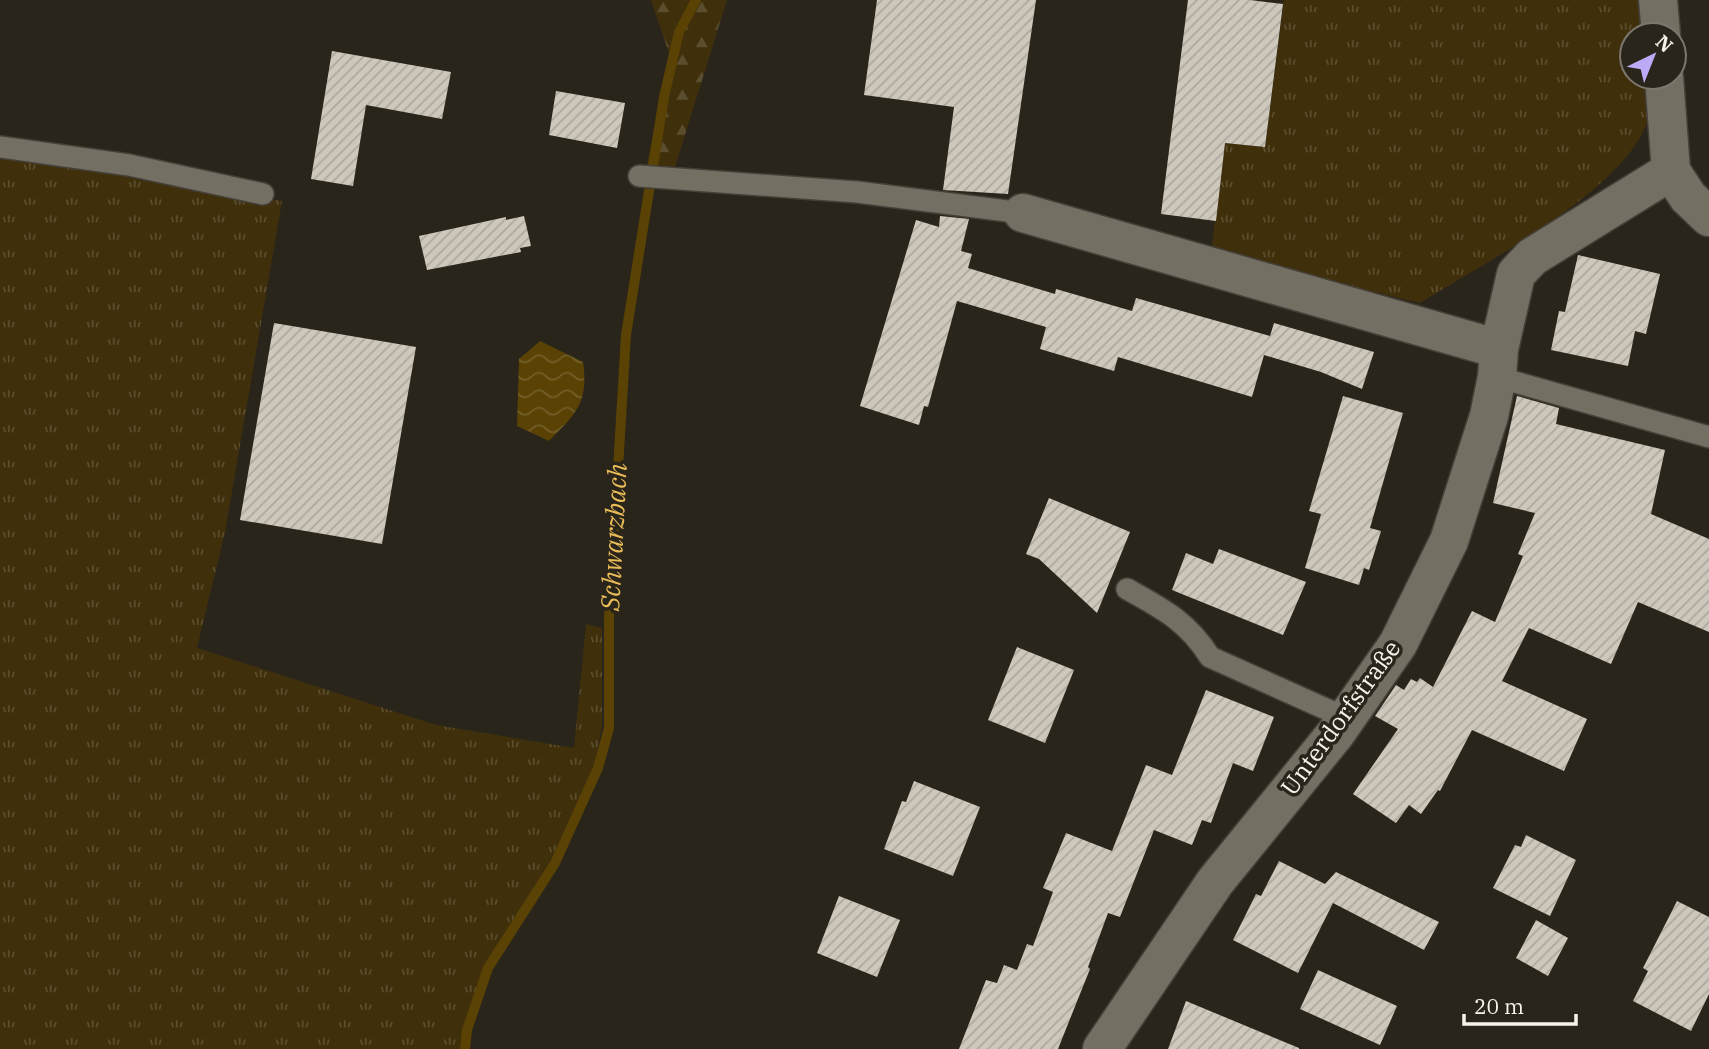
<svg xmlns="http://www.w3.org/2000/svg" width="1709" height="1049" font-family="'IBM Plex Serif',serif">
<defs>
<pattern id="grass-tufts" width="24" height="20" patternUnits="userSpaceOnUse" patternTransform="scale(1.75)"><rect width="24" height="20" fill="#3f2f0b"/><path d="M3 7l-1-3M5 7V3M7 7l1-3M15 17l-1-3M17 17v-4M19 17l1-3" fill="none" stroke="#5b4e2f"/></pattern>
<pattern id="forest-firs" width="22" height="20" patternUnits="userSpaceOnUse" patternTransform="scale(1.75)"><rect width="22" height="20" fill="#3f2f0b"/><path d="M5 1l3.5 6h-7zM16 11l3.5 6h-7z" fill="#5b4e2f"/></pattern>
<pattern id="water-waves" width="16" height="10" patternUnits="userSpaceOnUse" patternTransform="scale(1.75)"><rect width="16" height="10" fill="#594203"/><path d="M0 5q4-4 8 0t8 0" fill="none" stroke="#715e28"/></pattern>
<pattern id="building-hatch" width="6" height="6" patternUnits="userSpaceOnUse" patternTransform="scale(1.75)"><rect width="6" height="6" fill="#cec7bb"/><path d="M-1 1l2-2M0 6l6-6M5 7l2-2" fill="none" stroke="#ada89e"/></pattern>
</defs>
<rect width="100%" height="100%" fill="#2a251b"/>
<path fill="url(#grass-tufts)" d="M 1284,0 L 1641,0 L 1643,35 L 1632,35 L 1632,77 L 1646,77 C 1646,89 1651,108 1648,120 C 1626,190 1482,264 1420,303 L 1211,253 L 1225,143 L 1265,147 Z
M 0,155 L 282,201 L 225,532 L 197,648 L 436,725 L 574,748 L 586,624 L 602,628 L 602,726 L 595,764 L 550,861 L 486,963 L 465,1023 L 461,1049 L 0,1049 Z"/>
<path fill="url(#forest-firs)" d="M 651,0 L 727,0 L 674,170 L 647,164 L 670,56 Z"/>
<path fill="url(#water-waves)" d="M 540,341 L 583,362 C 589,402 576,414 549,441 L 517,426 L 519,359 Z"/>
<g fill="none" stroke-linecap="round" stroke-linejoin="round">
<path stroke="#594203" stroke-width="10" d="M 465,1049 L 467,1030 L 488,968 L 555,863 L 598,768 L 609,728 L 609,619 L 626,335 L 664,97 L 679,32 L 696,0"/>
</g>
<path fill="url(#building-hatch)" d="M 877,0 L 1036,0 L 1008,194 L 943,190 L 954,107 L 864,95 Z
M 1188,0 L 1250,0 L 1283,4 L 1265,147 L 1225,143 L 1216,221 L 1161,214 Z
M 332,51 L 451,72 L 442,119 L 366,105 L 353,186 L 311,179 Z
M 556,91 L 625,103 L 617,148 L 549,135 Z
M 524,216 L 531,246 L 520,248 L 521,252 L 427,270 L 419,236 L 506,217 L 506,220 Z
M 940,216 L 969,219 L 961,251 L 972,254 L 968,268 L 1055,294 L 1056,289 L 1132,311 L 1136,298 L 1270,336 L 1274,323 L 1374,352 L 1362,389 L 1321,372 L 1264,355 L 1252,397 L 1118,357 L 1114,371 L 1040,349 L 1046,327 L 957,301 L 928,407 L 924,406 L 919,425 L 860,406 L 916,220 L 939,227 Z
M 1578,255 L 1660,274 L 1646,334 L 1635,331 L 1628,366 L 1551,350 L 1559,311 L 1565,312 Z
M 274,323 L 416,347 L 382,544 L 240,520 Z
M 1343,396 L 1403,413 L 1370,528 L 1381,531 L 1369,570 L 1364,568 L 1359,585 L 1305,568 L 1321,514 L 1309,511 Z
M 1517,396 L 1559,408 L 1556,424 L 1665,450 L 1651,514 L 1709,539 L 1709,632 L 1638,602 L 1611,664 L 1529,628 L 1502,681 L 1587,719 L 1564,771 L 1472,730 L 1440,791 L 1438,790 L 1421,814 L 1409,805 L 1396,823 L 1353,794 L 1398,729 L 1375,716 L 1396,685 L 1404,690 L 1411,679 L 1417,682 L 1420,678 L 1433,687 L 1472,611 L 1495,622 L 1523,556 L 1518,554 L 1535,513 L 1493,503 Z
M 1049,498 L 1130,532 L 1097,613 L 1039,559 L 1026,554 Z
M 1219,549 L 1306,582 L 1283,635 L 1172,590 L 1186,553 L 1213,564 Z
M 1017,647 L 1074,670 L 1045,743 L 988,720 Z
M 1206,690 L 1274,717 L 1253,771 L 1233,763 L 1211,823 L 1202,820 L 1192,845 L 1154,830 L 1120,917 L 1108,913 L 1088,967 L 1090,969 L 1058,1049 L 959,1049 L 986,980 L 997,983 L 1004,965 L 1017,970 L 1027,944 L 1033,946 L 1053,892 L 1043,888 L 1066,833 L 1112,851 L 1146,765 L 1172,775 Z
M 914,781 L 980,807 L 953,876 L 884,849 L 902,801 L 906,802 Z
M 1526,835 L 1576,860 L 1550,916 L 1493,888 L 1515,845 L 1521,847 Z
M 1279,861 L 1325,884 L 1336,872 L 1439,922 L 1424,950 L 1333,903 L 1298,973 L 1233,940 L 1256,894 L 1261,896 Z
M 839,896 L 900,920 L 877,977 L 817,953 Z
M 1677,901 L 1709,917 L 1709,994 L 1691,1031 L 1633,1001 L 1648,971 L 1643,968 Z
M 1536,920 L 1568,938 L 1548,976 L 1516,958 Z
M 1318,970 L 1397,1006 L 1380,1045 L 1300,1009 Z
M 1186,1001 L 1299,1048 L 1299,1049 L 1168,1049 Z"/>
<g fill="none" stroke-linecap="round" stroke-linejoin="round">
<g stroke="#454039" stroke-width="24">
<path id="service" d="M 0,147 L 129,165 L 263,194
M 639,176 L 857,192 L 1023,213
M 1497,377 L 1709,437
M 1127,589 C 1163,609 1187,621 1210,657 L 1346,718"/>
</g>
<g stroke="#454039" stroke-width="41">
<path id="minor" d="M 1023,213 L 1499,349 L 1516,274 L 1532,257 L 1671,171
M 1102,1049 L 1215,882 L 1336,733 L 1398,644 L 1449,541 L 1489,416 L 1497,377 L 1499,349"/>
</g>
<g stroke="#454039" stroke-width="41">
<path id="tertiary" d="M 1658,0 L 1661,35
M 1664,77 L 1671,171 L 1688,197 L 1709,217"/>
</g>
<use href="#service" stroke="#746f63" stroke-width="21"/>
<use href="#minor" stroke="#746f63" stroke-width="38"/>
<use href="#tertiary" stroke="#746f63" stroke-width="38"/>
</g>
<g text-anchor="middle" stroke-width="7" stroke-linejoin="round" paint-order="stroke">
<g font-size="24" fill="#f6f3ec" stroke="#2a251b">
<text transform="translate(1341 718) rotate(-54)" y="8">Unterdorfstraße</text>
</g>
<g font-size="26" font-style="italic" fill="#e9bc57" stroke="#2a251b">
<text transform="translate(614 537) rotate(-87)" y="9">Schwarzbach</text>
</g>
</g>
<g transform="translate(1653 56) rotate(43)"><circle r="33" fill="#2a251b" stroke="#7c776f" stroke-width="2"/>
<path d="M0-5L12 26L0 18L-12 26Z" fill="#bcaaf6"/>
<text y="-10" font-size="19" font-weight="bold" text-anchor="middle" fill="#f6f3ec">N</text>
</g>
<path d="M1464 1014v10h112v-10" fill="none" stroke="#f6f3ec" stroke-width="3.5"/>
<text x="1474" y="1014" font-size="21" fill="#f6f3ec" stroke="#2a251b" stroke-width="5" paint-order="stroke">20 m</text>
</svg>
